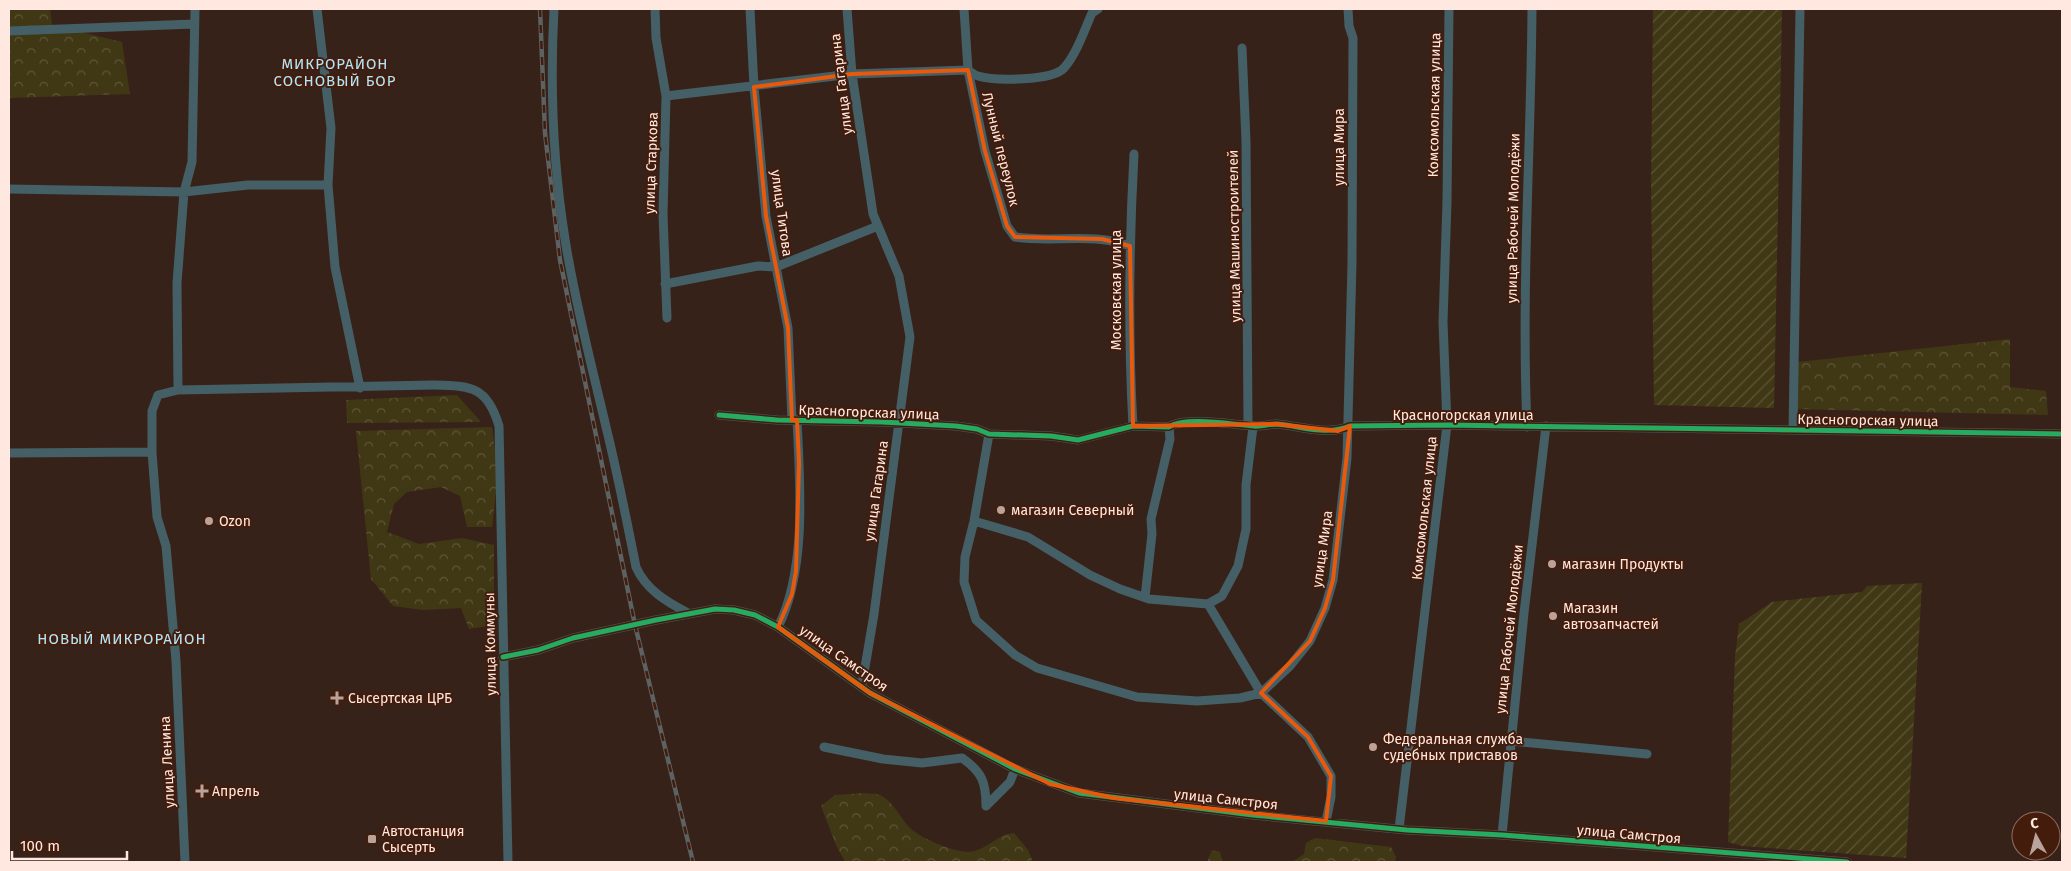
<svg xmlns="http://www.w3.org/2000/svg" width="2071" height="871" font-family="'Fira Sans',sans-serif">
<defs>
<pattern id="forest-crowns" width="20" height="18" patternUnits="userSpaceOnUse" patternTransform="scale(1.25)"><rect width="20" height="18" fill="#403815"/><path d="M2 6a3 3 0 1 1 6 0M12 15a3 3 0 1 1 6 0" fill="none" stroke="#5d5537"/></pattern>
<pattern id="garden-furrows" width="10" height="10" patternUnits="userSpaceOnUse" patternTransform="scale(1.25)"><rect width="10" height="10" fill="#403815"/><path d="M-1 1l2-2M0 10L10 0M9 11l2-2" fill="none" stroke="#5d5537"/></pattern>
</defs>
<rect width="100%" height="100%" fill="#372219"/>
<path fill="url(#forest-crowns)" d="M 9,9 L 50,9 L 52,25 L 122,42 L 130,94 L 9,98 Z
M 2010,339 L 2010,387 L 2046,391 L 2048,415 L 1794,409 L 1798,362 Z
M 457,395 L 481,422 L 347,423 L 346,400 Z
M 492,427 L 498,473 L 492,527 L 467,527 L 460,496 L 441,487 L 407,492 L 394,504 L 387,532 L 419,544 L 462,538 L 494,545 L 494,625 L 469,629 L 461,608 L 423,610 L 393,606 L 371,579 L 356,431 Z
M 864,793 C 869,794 876,793 880,795 C 892,800 900,817 908,826 C 917,837 954,852 968,852 C 985,852 997,834 1014,833 L 1028,850 L 1033,862 L 845,862 L 836,845 L 821,806 L 835,795 Z
M 1315,838 L 1391,847 L 1396,857 L 1395,862 L 1292,862 L 1304,854 L 1306,843 Z
M 1212,850 L 1220,852 L 1223,862 L 1207,862 Z"/>
<path fill="url(#garden-furrows)" d="M 1653,9 L 1782,9 L 1774,408 L 1654,405 L 1651,184 Z
M 1922,583 L 1906,858 L 1742,846 L 1728,842 L 1735,657 L 1739,624 L 1772,602 L 1862,592 L 1867,586 Z"/>
<g fill="none" stroke-linecap="round" stroke-linejoin="round">
<path stroke="#455f66" stroke-width="9" d="M 317,9 L 331,128 L 328,185 L 335,267 L 360,388
M 554,9 C 550,84 553,164 565,239 C 575,303 592,367 607,431 C 618,476 627,522 636,567 C 646,590 667,602 688,613
M 655,9 L 656,38 L 666,96 L 663,214 L 667,318
M 750,9 L 754,87 L 766,216 L 788,328 L 792,420
M 847,9 L 852,74 L 873,214 L 899,276 L 910,337 L 874,614 L 862,685
M 964,9 L 968,70 L 985,151 L 1007,226 L 1015,237 C 1053,243 1093,232 1130,246
M 9,31 L 194,24
M 1242,48 L 1246,141 L 1248,425
M 666,96 L 852,74 L 968,70 C 971,72 974,75 978,76 C 994,81 1053,81 1064,68 C 1077,53 1084,31 1092,13 L 1098,9
M 9,189 L 184,192 L 248,185 L 328,185
M 665,284 L 758,266 L 776,267 L 878,226
M 178,390 L 177,283 L 184,192 L 192,162 L 195,9
M 719,415 L 777,420 L 882,422 L 956,426 L 977,429 L 989,434 L 1051,436 L 1078,440 L 1133,426 L 1169,427 C 1185,416 1234,425 1254,426 C 1261,427 1269,424 1277,424 C 1301,426 1327,436 1350,426 L 1447,425 L 2062,434
M 1133,426 C 1128,335 1129,245 1134,154
M 1527,427 C 1521,288 1531,148 1532,9
M 1793,430 L 1800,9
M 989,434 L 974,521 L 965,557 L 964,582 L 976,620 L 1015,655 L 1037,668 L 1137,697 L 1197,701 L 1240,698 L 1261,693 L 1290,666 L 1310,641 L 1325,608 L 1333,580 L 1347,458 L 1352,263 L 1353,38 L 1349,26 L 1348,9
M 9,453 L 152,452
M 974,521 L 1028,537 L 1090,575 L 1120,589 L 1149,599 L 1208,604 L 1222,596 L 1238,566 L 1246,529 L 1246,485 L 1253,427
M 1145,597 L 1152,534 L 1151,519 L 1170,439 L 1169,427
M 1208,604 L 1261,693 L 1308,737 L 1331,776 L 1331,797 L 1326,821
M 778,627 C 807,570 800,483 797,420
M 503,657 L 538,650 L 573,638 L 656,620 L 715,609 L 734,610 L 755,615 L 778,627 L 870,693 L 1015,769 L 1079,793 L 1253,815 L 1407,830 L 1502,835 L 1847,862
M 1511,741 L 1647,754
M 824,747 L 883,759 L 922,763 L 962,758 C 982,772 986,782 986,806
M 986,806 L 1010,782 L 1015,769
M 1399,829 L 1447,425 L 1443,322 L 1447,202 L 1449,9
M 1502,835 L 1524,613 L 1546,426
M 185,862 L 176,661 L 166,546 L 157,517 L 152,452 L 152,411 L 158,395 L 178,390 L 434,385 C 471,386 487,386 499,426 L 508,862"/>
<g stroke="#5c6262" stroke-width="4.5">
<path id="rail" d="M 540,9 L 545,133 L 560,260 L 635,625 L 693,862"/>
</g>
<use href="#rail" stroke="#441c0c" stroke-width="2.5" stroke-dasharray="8" stroke-linecap="butt"/>
<g stroke="#441c0c" stroke-width="8">
<path id="cycleway" d="M 719,415 L 777,420 L 882,422 L 956,426 L 977,429 L 989,434 L 1051,436 L 1078,440 L 1133,426 L 1169,427 C 1185,416 1234,425 1254,426 C 1261,427 1269,424 1277,424 C 1301,426 1327,436 1350,426 L 1447,425 L 2062,434
M 503,657 L 538,650 L 573,638 L 656,620 L 715,609 L 734,610 L 755,615 L 778,627 L 870,693 L 1015,769 L 1079,793 L 1253,815 L 1407,830 L 1502,835 L 1847,862"/>
</g>
<use href="#cycleway" stroke="#26ab63" stroke-width="5"/>
</g>
<path fill="none" stroke="#e8590c" stroke-width="4" stroke-linejoin="round" d="M 968,70 L 985,151 L 1007,226 L 1015,237 L 1102,239 L 1130,246 L 1133,426 L 1276,424 L 1338,431 L 1350,426 L 1333,580 L 1325,608 L 1310,641 L 1261,693 L 1308,737 L 1331,776 L 1326,821 L 1114,798 L 1050,784 L 870,693 L 778,627 L 792,594 L 796,571 L 799,463 L 797,420 L 792,420 L 788,328 L 766,216 L 754,87 L 852,74 Z"/>
<g fill="#b9a39a" stroke="#441c0c" stroke-width="2">
<circle cx="1001" cy="510" r="5"/>
<circle cx="209" cy="521" r="5"/>
<circle cx="1552" cy="564" r="5"/>
<circle cx="1553" cy="616" r="5"/>
<path d="M334.5 690.5h5v5h5v5h-5v5h-5v-5h-5v-5h5z"/>
<circle cx="1373" cy="747" r="5"/>
<path d="M199.5 783.5h5v5h5v5h-5v5h-5v-5h-5v-5h5z"/>
<rect x="367" y="834" width="10" height="10" rx="2.5"/>
</g>
<g text-anchor="middle" stroke-width="4" stroke-linejoin="round" paint-order="stroke">
<g font-size="14" fill="#ffe8e0" stroke="#441c0c">
<text transform="translate(841 84) rotate(-97)" y="5">улица Гагарина</text>
<text transform="translate(1434 105) rotate(-89)" y="5">Комсомольская улица</text>
<text transform="translate(1339 147) rotate(-90)" y="5">улица Мира</text>
<text transform="translate(1001 149) rotate(76)" y="5">Лунный переулок</text>
<text transform="translate(651 163) rotate(-88)" y="5">улица Старкова</text>
<text transform="translate(782 213) rotate(82)" y="5">улица Титова</text>
<text transform="translate(1513 218) rotate(-89)" y="5">улица Рабочей Молодёжи</text>
<text transform="translate(1234 236) rotate(-91)" y="5">улица Машиностроителей</text>
<text transform="translate(1116 290) rotate(-90)" y="5">Московская улица</text>
<text transform="translate(869 412) rotate(2)" y="5">Красногорская улица</text>
<text x="1463" y="420">Красногорская улица</text>
<text transform="translate(1868 420) rotate(1)" y="5">Красногорская улица</text>
<text transform="translate(876 491) rotate(-82)" y="5">улица Гагарина</text>
<text transform="translate(1424 508) rotate(-84)" y="5">Комсомольская улица</text>
<text transform="translate(1322 549) rotate(-82)" y="5">улица Мира</text>
<text transform="translate(1509 629) rotate(-84)" y="5">улица Рабочей Молодёжи</text>
<text transform="translate(490 644) rotate(-91)" y="5">улица Коммуны</text>
<text transform="translate(844 658) rotate(35)" y="5">улица Самстроя</text>
<text transform="translate(167 762) rotate(-93)" y="5">улица Ленина</text>
<text transform="translate(1226 799) rotate(6)" y="5">улица Самстроя</text>
<text transform="translate(1629 834) rotate(5)" y="5">улица Самстроя</text>
</g>
<g font-size="14" fill="#ffe8e0" stroke="#441c0c" text-anchor="start">
<text x="1011" y="515">магазин Северный</text>
<text x="219" y="526">Ozon</text>
<text x="1562" y="569">магазин Продукты</text>
<text x="1563" y="613">Магазин<tspan x="1563" dy="16">автозапчастей</tspan></text>
<text x="348" y="703">Сысертская ЦРБ</text>
<text x="1383" y="744">Федеральная служба<tspan x="1383" dy="16">судебных приставов</tspan></text>
<text x="212" y="796">Апрель</text>
<text x="382" y="836">Автостанция<tspan x="382" dy="16">Сысерть</tspan></text>
</g>
<g font-size="15" letter-spacing="1" fill="#b1e6f9" stroke="#441c0c">
<text x="335" y="69">МИКРОРАЙОН<tspan x="335" dy="17">СОСНОВЫЙ БОР</tspan></text>
<text x="122" y="644">НОВЫЙ МИКРОРАЙОН</text>
</g>
</g>
<rect width="2071" height="871" fill="none" stroke="#ffe8e0" stroke-width="20"/>
<g transform="translate(2036 836) rotate(353)"><circle r="24" fill="#441c0c" stroke="#8f6e61"/>
<path d="M0-4L9 19L0 12L-9 19Z" fill="#b9a39a"/>
<text y="-8" font-size="14" font-weight="bold" text-anchor="middle" fill="#ffe8e0">С</text>
</g>
<path d="M12 851v8h115v-8" fill="none" stroke="#ffe8e0" stroke-width="2.5"/>
<text x="20" y="851" font-size="15" fill="#ffe8e0" stroke="#441c0c" stroke-width="4" paint-order="stroke">100 m</text>
</svg>
